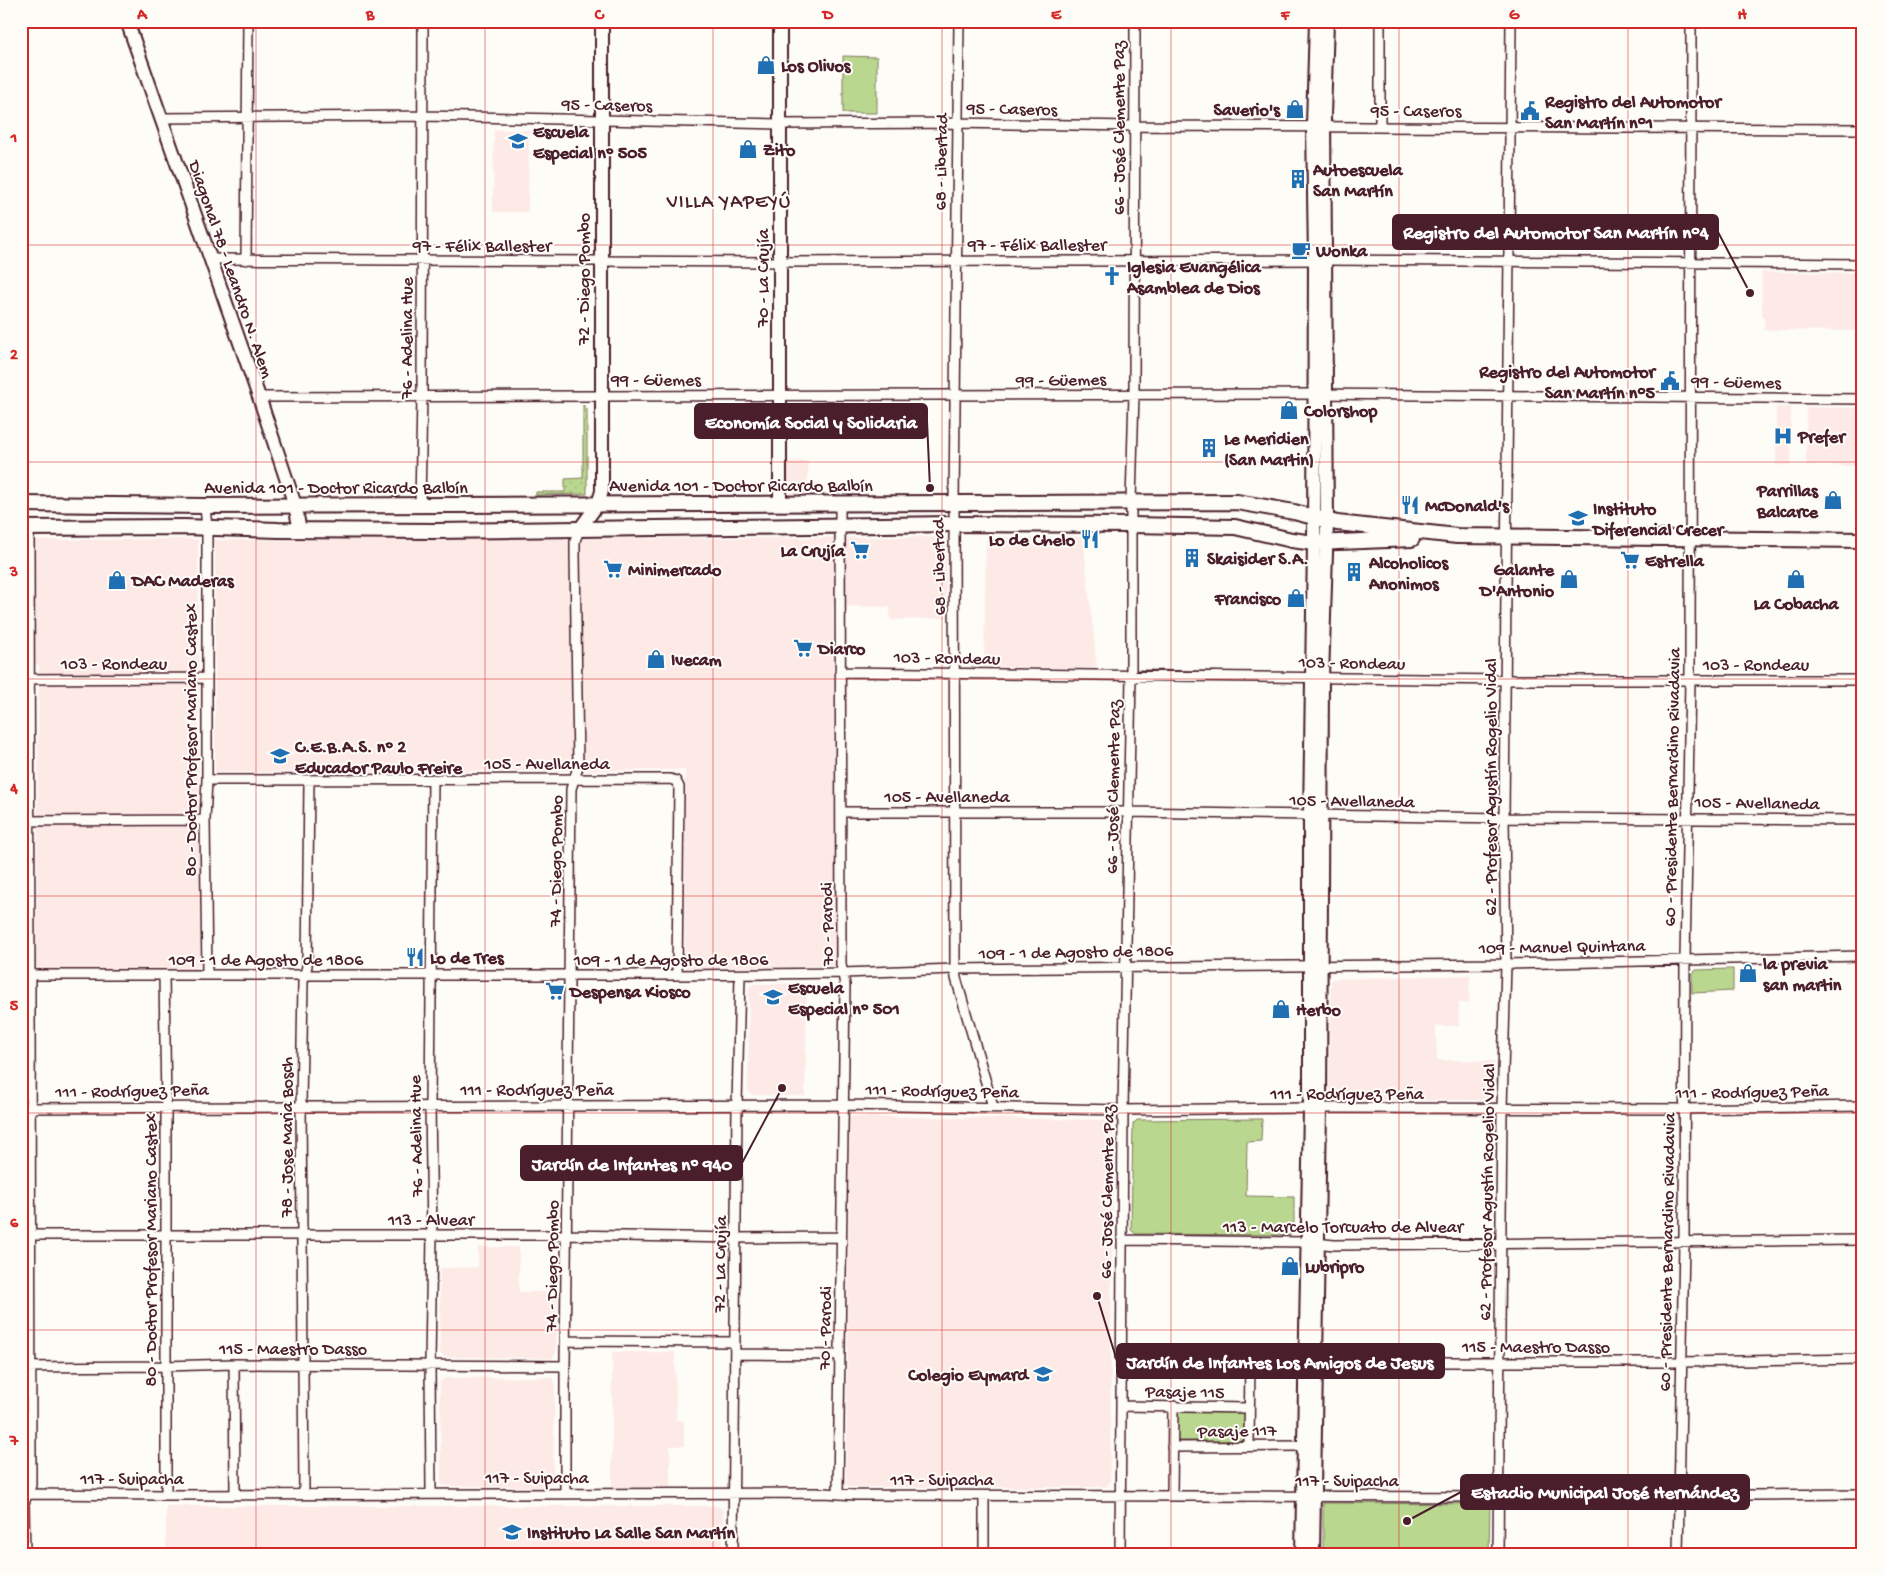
<svg xmlns="http://www.w3.org/2000/svg" width="1884" height="1575" font-family="'Gochi Hand',sans-serif">
<defs>
<pattern id="grass-dots" width="8" height="8" patternUnits="userSpaceOnUse" patternTransform="scale(1.25)"><rect width="8" height="8" fill="#b9d78f"/><path d="M2 2h.1M6 6h.1" fill="none" stroke="#a1b87c" stroke-width="1.8" stroke-linecap="round"/></pattern>
</defs>
<rect width="100%" height="100%" fill="#fdfcf7"/>
<filter id="ink" filterUnits="userSpaceOnUse"><feTurbulence type="fractalNoise" baseFrequency=".02" numOctaves="2"/><feDisplacementMap in="SourceGraphic" scale="10" xChannelSelector="R" yChannelSelector="G"/><feConvolveMatrix kernelMatrix="1 2 1 2 8 2 1 2 1" color-interpolation-filters="sRGB"/></filter>
<g filter="url(#ink)">
<path fill="#fdeae6" d="M 494,130 L 529,130 L 528,212 L 493,212 Z
M 1762,272 L 1857,273 L 1860,276 L 1860,331 L 1764,330 L 1764,316 L 1762,315 Z
M 1776,407 L 1791,407 L 1791,465 L 1776,465 Z
M 1806,407 L 1860,408 L 1860,466 L 1806,465 Z
M 787,461 L 808,461 L 808,494 L 791,494 L 787,490 Z
M 947,537 L 946,618 L 890,620 L 890,607 L 833,606 L 836,966 L 685,968 L 685,770 L 215,773 L 215,540 Z
M 1083,537 L 1097,668 L 984,667 L 986,538 Z
M 198,539 L 200,965 L 196,969 L 36,974 L 39,665 L 21,665 L 21,540 Z
M 1470,975 L 1469,1003 L 1459,1003 L 1459,1026 L 1436,1026 L 1437,1060 L 1494,1061 L 1493,1097 L 1490,1100 L 1333,1101 L 1329,1097 L 1331,981 L 1333,979 Z
M 807,983 L 805,1096 L 752,1095 L 748,1091 L 749,988 L 753,984 Z
M 850,1116 L 1113,1120 L 1110,1482 L 1106,1487 L 849,1487 L 846,1484 Z
M 478,1247 L 519,1247 L 519,1292 L 557,1292 L 556,1353 L 552,1358 L 444,1357 L 440,1353 L 440,1268 L 478,1267 Z
M 612,1352 L 675,1352 L 676,1420 L 684,1421 L 684,1446 L 670,1446 L 670,1487 L 612,1487 Z
M 552,1377 L 555,1382 L 553,1479 L 546,1487 L 444,1486 L 441,1483 L 440,1382 L 445,1378 Z
M 166,1506 L 718,1506 L 723,1510 L 723,1554 L 166,1554 Z"/>
<path fill="url(#grass-dots)" stroke="#827b5d" d="M 583,405 L 587,409 L 587,494 L 536,495 L 536,492 L 565,492 L 565,479 L 583,478 Z"/>
<path fill="#b9d78f" stroke="#827b5d" d="M 843,56 L 877,57 L 877,113 L 843,113 Z
M 21,686 L 23,686 L 23,816 L 21,816 Z
M 1733,969 L 1733,991 L 1692,993 L 1692,974 L 1696,970 Z
M 1262,1119 L 1261,1141 L 1247,1142 L 1246,1196 L 1294,1197 L 1294,1231 L 1290,1235 L 1136,1234 L 1131,1230 L 1133,1124 L 1137,1120 Z
M 1177,1412 L 1247,1412 L 1246,1441 L 1177,1441 Z
M 1323,1503 L 1490,1504 L 1489,1554 L 1323,1554 Z"/>
<g fill="none" stroke-linecap="round" stroke-linejoin="round">
<g stroke="#4a1f2b" stroke-width="12">
<path id="street" d="M 959,21 L 954,503 L 955,969 L 956,978 L 993,1107
M 160,118 L 424,116 L 780,124 L 957,123 L 1134,126 L 1863,129
M 1380,126 L 1380,21
M 211,259 L 780,262 L 1326,260 L 1863,264
M 246,260 L 248,21
M 259,397 L 1314,394 L 1863,399
M 420,505 L 422,395 L 423,21
M 205,506 L 207,528 L 207,780 L 205,820 L 207,975
M 840,672 L 1506,680 L 1863,680
M 21,679 L 206,678
M 207,780 L 670,779 L 676,781 L 679,787 L 677,975
M 841,812 L 1128,812 L 1504,818 L 1863,820
M 21,821 L 205,820
M 21,975 L 677,975 L 843,973 L 955,969 L 1506,964 L 1863,956
M 164,975 L 166,1106 L 166,1495
M 21,1108 L 843,1105 L 1123,1110 L 1310,1108 L 1684,1109 L 1863,1106
M 21,1235 L 567,1235 L 736,1238 L 841,1237
M 1122,1240 L 1306,1242 L 1334,1245 L 1863,1240
M 566,1341 L 734,1342
M 735,1354 L 840,1355
M 1120,1357 L 1315,1362 L 1682,1362 L 1863,1359
M 234,1364 L 235,1495
M 21,1367 L 165,1366 L 234,1364 L 565,1366
M 1121,1406 L 1249,1408
M 1249,1445 L 1250,1359
M 1172,1447 L 1303,1446
M 431,1493 L 430,1365 L 432,1235 L 430,1105 L 433,779
M 565,1493 L 565,1366 L 571,789 L 578,767 L 575,553 L 575,541 L 579,530
M 21,1494 L 166,1495 L 824,1493 L 856,1495 L 1498,1497 L 1863,1494
M 304,1494 L 301,1106 L 303,982 L 307,966 L 309,781
M 838,1494 L 845,985 L 841,964 L 840,503
M 984,1496 L 984,1554
M 1172,1496 L 1173,1406
M 25,1554 L 24,1503 L 31,1485 L 29,527
M 733,1554 L 737,1105 L 740,975
M 1120,1554 L 1123,1110 L 1131,676 L 1131,502 L 1134,394 L 1135,21
M 1498,1554 L 1502,1109 L 1506,964 L 1504,818 L 1511,21
M 1678,1554 L 1684,1243 L 1685,960 L 1690,680 L 1691,21
M 1862,1554 L 1863,1512"/>
</g>
<g stroke="#4a1f2b" stroke-width="16">
<path id="secondary" d="M 127,21 L 259,397 L 295,505 L 300,531
M 780,504 L 780,21
M 579,530 L 598,504 L 602,491 L 602,21
M 1302,1554 L 1310,1108 L 1310,816 L 1314,543 L 1315,260 L 1313,125 L 1316,21
M 1313,1554 L 1320,1109 L 1322,678 L 1327,522 L 1324,116 L 1327,21"/>
</g>
<g stroke="#4a1f2b" stroke-width="18">
<path id="primary" d="M 21,504 L 205,506 L 1237,502 L 1294,512 L 1337,523 L 1457,536 L 1863,540
M 21,528 L 184,527 L 278,530 L 435,531 L 954,524 L 1131,525 L 1235,527 L 1292,540 L 1314,543 L 1412,539"/>
</g>
<use href="#street" stroke="#fdfcf7" stroke-width="9"/>
<use href="#secondary" stroke="#fdfcf7" stroke-width="12"/>
<use href="#primary" stroke="#fdfcf7" stroke-width="14"/>
</g>
</g>
<path fill="none" stroke="#d62828" stroke-width="1" stroke-opacity="0.55" d="M 256,21 L 256,1554M 485,21 L 485,1554M 713,21 L 713,1554M 942,21 L 942,1554M 1171,21 L 1171,1554M 1399,21 L 1399,1554M 1628,21 L 1628,1554M 21,245 L 1863,245M 21,462 L 1863,462M 21,679 L 1863,679M 21,896 L 1863,896M 21,1113 L 1863,1113M 21,1330 L 1863,1330"/>
<defs>
<g id="shop-bare" transform="scale(1.5)"><path d="M-5-2.5h2.3a2.7 3.5 0 0 1 5.4 0H5L5.5 6h-11ZM-1.5-2.5h3a1.5 2.3 0 0 0-3 0Z" fill="#1f6fb2" stroke="#fdfcf7" stroke-width="2.5" paint-order="stroke"/></g>
<g id="civic-bare" transform="scale(1.5)"><path d="M-.6-6.5H3V-4.5H.6V-3L4-1V1h2V6H-6V1h2V-1L-.6-3ZM-1.2 2.5V6h2.4V2.5Z" fill="#1f6fb2" stroke="#fdfcf7" stroke-width="2.5" paint-order="stroke"/></g>
<g id="school-bare" transform="scale(1.5)"><path d="M0-5L7-2L0 1L-7-2ZM-4 1L0 2.5L4 1V4Q0 6-4 4Z" fill="#1f6fb2" stroke="#fdfcf7" stroke-width="2.5" paint-order="stroke"/></g>
<g id="building-bare" transform="scale(1.5)"><path d="M-4-6H4V6H1V3H-1V6H-4ZM-2.5-4.3h1.7v1.8h-1.7ZM.8-4.3h1.7v1.8H.8ZM-2.5-1h1.7V.8h-1.7ZM.8-1h1.7V.8H.8Z" fill="#1f6fb2" stroke="#fdfcf7" stroke-width="2.5" paint-order="stroke"/></g>
<g id="cafe-bare" transform="scale(1.5)"><path d="M-5.5-4.5H6V0H3Q3 3.5 0 3.5H-2.5Q-5.5 3.5-5.5 0ZM3-3.2v2h1.7v-2ZM-6 4.5H4V6H-6Z" fill="#1f6fb2" stroke="#fdfcf7" stroke-width="2.5" paint-order="stroke"/></g>
<g id="church-bare" transform="scale(1.5)"><path d="M-1.2-6h2.4v3.5h3.3v2.4h-3.3V6h-2.4V-.1h-3.3v-2.4h3.3Z" fill="#1f6fb2" stroke="#fdfcf7" stroke-width="2.5" paint-order="stroke"/></g>
<g id="hospital-bare" transform="scale(1.5)"><path d="M-5-5h3v3.5h4V-5h3V5h-3V1.5h-4V5h-3Z" fill="#1f6fb2" stroke="#fdfcf7" stroke-width="2.5" paint-order="stroke"/></g>
<g id="restaurant-bare" transform="scale(1.5)"><path d="M-5-6h1v4h1v-4h1v4h1v-4h1v5L-1.5 .5V6h-2V.5L-5-1ZM5-6V6H3V1.5H1.5Q1.5-4 5-6Z" fill="#1f6fb2" stroke="#fdfcf7" stroke-width="2.5" paint-order="stroke"/></g>
<g id="supermarket-bare" transform="scale(1.5)"><path d="M-6-5.5h2.5l.6 2H6L4.5 2H-2.5L-4.4-4H-6ZM-1.5 3.2a1.3 1.3 0 1 0 .1 0ZM3 3.2a1.3 1.3 0 1 0 .1 0Z" fill="#1f6fb2" stroke="#fdfcf7" stroke-width="2.5" paint-order="stroke"/></g>
</defs>
<g fill-rule="evenodd">
<use href="#shop-bare" x="766" y="65"/>
<use href="#shop-bare" x="1295" y="109"/>
<use href="#civic-bare" x="1530" y="111"/>
<use href="#school-bare" x="518" y="141"/>
<use href="#shop-bare" x="748" y="149"/>
<use href="#building-bare" x="1298" y="179"/>
<use href="#cafe-bare" x="1301" y="250"/>
<use href="#church-bare" x="1112" y="276"/>
<use href="#civic-bare" x="1670" y="381"/>
<use href="#shop-bare" x="1289" y="410"/>
<use href="#hospital-bare" x="1783" y="436"/>
<use href="#building-bare" x="1209" y="448"/>
<use href="#shop-bare" x="1833" y="500"/>
<use href="#restaurant-bare" x="1410" y="505"/>
<use href="#school-bare" x="1578" y="518"/>
<use href="#restaurant-bare" x="1090" y="539"/>
<use href="#supermarket-bare" x="860" y="550"/>
<use href="#building-bare" x="1192" y="558"/>
<use href="#supermarket-bare" x="1630" y="560"/>
<use href="#supermarket-bare" x="613" y="569"/>
<use href="#building-bare" x="1354" y="572"/>
<use href="#shop-bare" x="1569" y="579"/>
<use href="#shop-bare" x="1796" y="579"/>
<use href="#shop-bare" x="117" y="580"/>
<use href="#shop-bare" x="1296" y="598"/>
<use href="#supermarket-bare" x="803" y="648"/>
<use href="#shop-bare" x="656" y="659"/>
<use href="#school-bare" x="280" y="756"/>
<use href="#restaurant-bare" x="415" y="957"/>
<use href="#shop-bare" x="1748" y="973"/>
<use href="#supermarket-bare" x="555" y="991"/>
<use href="#school-bare" x="773" y="997"/>
<use href="#shop-bare" x="1281" y="1009"/>
<use href="#shop-bare" x="1290" y="1266"/>
<use href="#school-bare" x="1043" y="1374"/>
<use href="#school-bare" x="512" y="1532"/>
</g>
<g text-anchor="middle" stroke-width="4" stroke-linejoin="round" paint-order="stroke">
<g font-size="18" font-weight="bold" fill="#4a1f2b" stroke="#fdfcf7" text-anchor="start">
<text x="781" y="71">Los Olivos</text>
<text x="1545" y="107">Registro del Automotor<tspan x="1545" dy="21">San Martín n°1</tspan></text>
<text x="1280" y="115" text-anchor="end">Saverio's</text>
<text x="533" y="137">Escuela<tspan x="533" dy="21">Especial nº 505</tspan></text>
<text x="763" y="155">Zito</text>
<text x="1313" y="175">Autoescuela<tspan x="1313" dy="21">San Martín</tspan></text>
<text x="1316" y="256">Wonka</text>
<text x="1127" y="272">Iglesia Evangélica<tspan x="1127" dy="21">Asamblea de Dios</tspan></text>
<text x="1655" y="377" text-anchor="end">Registro del Automotor<tspan x="1655" dy="21">San Martín n°5</tspan></text>
<text x="1304" y="416">Colorshop</text>
<text x="1798" y="442">Prefer</text>
<text x="1224" y="444">Le Meridien<tspan x="1224" dy="21">(San Martin)</tspan></text>
<text x="1818" y="496" text-anchor="end">Parrillas<tspan x="1818" dy="21">Balcarce</tspan></text>
<text x="1425" y="511">McDonald's</text>
<text x="1593" y="514">Instituto<tspan x="1593" dy="21">Diferencial Crecer</tspan></text>
<text x="1075" y="545" text-anchor="end">Lo de Chelo</text>
<text x="845" y="556" text-anchor="end">La Crujía</text>
<text x="1207" y="564">Skaisider S.A.</text>
<text x="1645" y="566">Estrella</text>
<text x="1369" y="568">Alcoholicos<tspan x="1369" dy="21">Anonimos</tspan></text>
<text x="628" y="575">Minimercado</text>
<text x="1554" y="575" text-anchor="end">Galante<tspan x="1554" dy="21">D'Antonio</tspan></text>
<text x="132" y="586">DAC Maderas</text>
<text x="1281" y="604" text-anchor="end">Francisco</text>
<text x="1796" y="609" text-anchor="middle">La Cobacha</text>
<text x="818" y="654">Diarco</text>
<text x="671" y="665">Ivecam</text>
<text x="295" y="752">C.E.B.A.S. nº 2<tspan x="295" dy="21">Educador Paulo Freire</tspan></text>
<text x="430" y="963">Lo de Tres</text>
<text x="1763" y="969">la previa<tspan x="1763" dy="21">san martin</tspan></text>
<text x="788" y="993">Escuela<tspan x="788" dy="21">Especial nº 501</tspan></text>
<text x="570" y="997">Despensa Kiosco</text>
<text x="1296" y="1015">Herbo</text>
<text x="1305" y="1272">Lubripro</text>
<text x="1028" y="1380" text-anchor="end">Colegio Eymard</text>
<text x="527" y="1538">Instituto La Salle San Martín</text>
</g>
<g font-size="18" fill="#4a1f2b" stroke="#fdfcf7">
<text transform="translate(607 104) rotate(1)" y="6">95 - Caseros</text>
<text transform="translate(1012 108) rotate(1)" y="6">95 - Caseros</text>
<text x="1416" y="116">95 - Caseros</text>
<text transform="translate(1118 128) rotate(-90)" y="6">66 - José Clemente Paz</text>
<text transform="translate(940 162) rotate(-89)" y="6">68 - Libertad</text>
<text x="1037" y="250">97 - Félix Ballester</text>
<text x="482" y="251">97 - Félix Ballester</text>
<text transform="translate(232 269) rotate(71)" y="6">Diagonal 78 - Leandro N. Alem</text>
<text transform="translate(762 278) rotate(-90)" y="6">70 - La Crujía</text>
<text transform="translate(583 279) rotate(-90)" y="6">72 - Diego Pombo</text>
<text transform="translate(406 338) rotate(-90)" y="6">76 - Adelina Hue</text>
<text x="656" y="385">99 - Güemes</text>
<text transform="translate(1061 379) rotate(-1)" y="6">99 - Güemes</text>
<text transform="translate(1736 381) rotate(1)" y="6">99 - Güemes</text>
<text x="741" y="491">Avenida 101 - Doctor Ricardo Balbín</text>
<text x="336" y="493">Avenida 101 - Doctor Ricardo Balbín</text>
<text transform="translate(938 567) rotate(-91)" y="6">68 - Libertad</text>
<text transform="translate(947 657) rotate(1)" y="6">103 - Rondeau</text>
<text transform="translate(1352 662) rotate(1)" y="6">103 - Rondeau</text>
<text x="114" y="669">103 - Rondeau</text>
<text x="1756" y="670">103 - Rondeau</text>
<text transform="translate(190 740) rotate(-90)" y="6">80 - Doctor Profesor Mariano Castex</text>
<text x="547" y="769">105 - Avellaneda</text>
<text transform="translate(1112 787) rotate(-89)" y="6">66 - José Clemente Paz</text>
<text transform="translate(1490 787) rotate(-90)" y="6">62 - Profesor Agustín Rogelio Vidal</text>
<text transform="translate(1671 787) rotate(-89)" y="6">60 - Presidente Bernardino Rivadavia</text>
<text x="947" y="802">105 - Avellaneda</text>
<text transform="translate(1352 800) rotate(1)" y="6">105 - Avellaneda</text>
<text transform="translate(1757 802) rotate(1)" y="6">105 - Avellaneda</text>
<text transform="translate(555 861) rotate(-89)" y="6">74 - Diego Pombo</text>
<text transform="translate(826 924) rotate(-91)" y="6">70 - Parodi</text>
<text transform="translate(1562 946) rotate(-1)" y="6">109 - Manuel Quintana</text>
<text transform="translate(1076 951) rotate(-1)" y="6">109 - 1 de Agosto de 1806</text>
<text x="266" y="965">109 - 1 de Agosto de 1806</text>
<text x="671" y="965">109 - 1 de Agosto de 1806</text>
<text x="537" y="1095">111 - Rodríguez Peña</text>
<text transform="translate(132 1090) rotate(-1)" y="6">111 - Rodríguez Peña</text>
<text transform="translate(942 1090) rotate(1)" y="6">111 - Rodríguez Peña</text>
<text transform="translate(1752 1091) rotate(-1)" y="6">111 - Rodríguez Peña</text>
<text x="1347" y="1099">111 - Rodríguez Peña</text>
<text transform="translate(415 1136) rotate(-91)" y="6">76 - Adelina Hue</text>
<text transform="translate(286 1137) rotate(-90)" y="6">78 - Jose Maria Bosch</text>
<text transform="translate(1106 1192) rotate(-89)" y="6">66 - José Clemente Paz</text>
<text transform="translate(1486 1192) rotate(-89)" y="6">62 - Profesor Agustín Rogelio Vidal</text>
<text x="431" y="1225">113 - Alvear</text>
<text x="1343" y="1232">113 - Marcelo Torcuato de Alvear</text>
<text transform="translate(150 1250) rotate(-90)" y="6">80 - Doctor Profesor Mariano Castex</text>
<text transform="translate(1666 1252) rotate(-89)" y="6">60 - Presidente Bernardino Rivadavia</text>
<text transform="translate(719 1264) rotate(-89)" y="6">72 - La Crujía</text>
<text transform="translate(551 1266) rotate(-89)" y="6">74 - Diego Pombo</text>
<text transform="translate(824 1328) rotate(-89)" y="6">70 - Parodi</text>
<text x="1536" y="1352">115 - Maestro Dasso</text>
<text x="293" y="1354">115 - Maestro Dasso</text>
<text transform="translate(1185 1391) rotate(1)" y="6">Pasaje 115</text>
<text transform="translate(1237 1430) rotate(-1)" y="6">Pasaje 117</text>
<text x="537" y="1483">117 - Suipacha</text>
<text x="132" y="1484">117 - Suipacha</text>
<text x="942" y="1485">117 - Suipacha</text>
<text x="1347" y="1486">117 - Suipacha</text>
</g>
<g font-size="20" letter-spacing="1" fill="#4a1f2b" stroke="#fdfcf7">
<text x="729" y="207">VILLA YAPEYÚ</text>
</g>
</g>
<path fill="none" stroke="#4a1f2b" stroke-width="2" d="M1750 293L1718 232M930 488L927 421M782 1088L742 1163M1097 1296L1117 1361M1407 1521L1461 1492"/>
<g fill="#4a1f2b" stroke="#fdfcf7" stroke-width="2">
<circle cx="1750" cy="293" r="5"/>
<circle cx="930" cy="488" r="5"/>
<circle cx="782" cy="1088" r="5"/>
<circle cx="1097" cy="1296" r="5"/>
<circle cx="1407" cy="1521" r="5"/>
</g>
<g fill="#4a1f2b" stroke="#4a1f2b" stroke-width="2">
<rect x="1393" y="215" width="325" height="34" rx="5"/>
<rect x="695" y="404" width="232" height="34" rx="5"/>
<rect x="521" y="1146" width="221" height="34" rx="5"/>
<rect x="1117" y="1344" width="327" height="34" rx="5"/>
<rect x="1461" y="1475" width="288" height="34" rx="5"/>
</g>
<g font-size="19" text-anchor="middle" font-weight="bold" fill="#fff">
<text x="1556" y="238">Registro del Automotor San Martín n°4</text>
<text x="811" y="428">Economía Social y Solidaria</text>
<text x="632" y="1170">Jardín de Infantes nº 940</text>
<text x="1280" y="1368">Jardín de Infantes Los Amigos de Jesus</text>
<text x="1605" y="1498">Estadio Municipal José Hernández</text>
</g>
<rect width="1884" height="1575" fill="none" stroke="#fdfcf7" stroke-width="55"/>
<rect x="28" y="28" width="1828" height="1520" fill="none" stroke="#d62828" stroke-width="2"/>
<g font-size="16" text-anchor="middle" font-weight="bold" fill="#d62828">
<text x="142" y="19">A</text>
<text x="370" y="19">B</text>
<text x="599" y="19">C</text>
<text x="828" y="19">D</text>
<text x="1056" y="19">E</text>
<text x="1285" y="19">F</text>
<text x="1514" y="19">G</text>
<text x="1742" y="19">H</text>
<text x="14" y="142">1</text>
<text x="14" y="359">2</text>
<text x="14" y="576">3</text>
<text x="14" y="793">4</text>
<text x="14" y="1010">5</text>
<text x="14" y="1227">6</text>
<text x="14" y="1445">7</text>
</g>
</svg>
